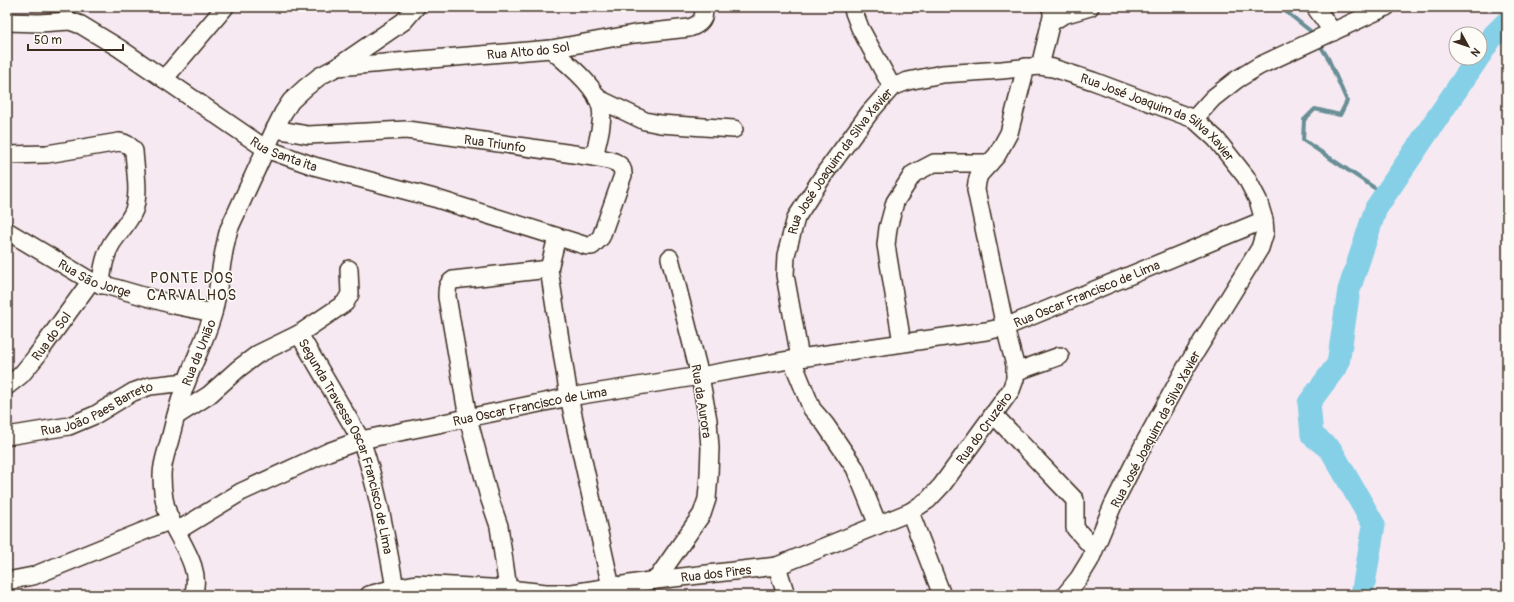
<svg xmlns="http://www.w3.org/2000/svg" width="1514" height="602" font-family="Pangolin,sans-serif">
<rect width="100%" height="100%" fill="#f6e9f2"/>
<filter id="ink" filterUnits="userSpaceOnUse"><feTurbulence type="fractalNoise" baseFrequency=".025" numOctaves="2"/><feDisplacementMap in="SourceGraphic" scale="8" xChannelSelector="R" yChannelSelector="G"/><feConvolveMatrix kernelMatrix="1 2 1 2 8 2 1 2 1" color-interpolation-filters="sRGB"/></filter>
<g filter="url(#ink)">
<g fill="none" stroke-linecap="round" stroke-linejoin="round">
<path stroke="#678e96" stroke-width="4" d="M 1280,7 L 1313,33 L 1315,36
M 1318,42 L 1328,58 L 1347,101 L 1340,115 L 1315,109 L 1304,120 L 1303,140 L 1385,195"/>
<path stroke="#85d0e6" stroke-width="23" d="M 1480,55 L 1492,37 L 1507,22
M 1362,595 L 1374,525 L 1331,450 L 1312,435 L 1309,403 L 1338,364 L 1349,290 L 1376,208 L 1478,58"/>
<g stroke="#3b2a1e" stroke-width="20">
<g id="minor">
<path d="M 852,7 L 860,28 L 892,87"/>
<path d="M 1315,7 L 1333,32"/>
<path id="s1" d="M 7,22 L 39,23 L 70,21 L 81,25 L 119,48 L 266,149 L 314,166 L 434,198 L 587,246 L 592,246 L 601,237 L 623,175 C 624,160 606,160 594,157 L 422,132 L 406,130 L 308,135 L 275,129"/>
<path d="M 1050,23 L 1063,15 L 1090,7"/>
<path d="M 551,49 C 566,63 597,86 601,108 C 604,121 597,143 594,157"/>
<path d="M 1040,66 L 1052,17 L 1052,10 L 1050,7"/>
<path id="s2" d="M 337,67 L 551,49 L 634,34 L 689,28 C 699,25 706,19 703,7"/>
<path d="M 164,79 L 225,7"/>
<path d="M 597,98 L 645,121 L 660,124 L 734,129"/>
<path d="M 1194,119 L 1213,98 L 1236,80 L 1259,66 L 1386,7"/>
<path d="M 7,155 L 47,154 L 119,142 C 126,143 130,145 134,151 C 135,170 140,192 134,210 C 129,223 119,232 112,243 C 104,256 102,270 101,285"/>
<path id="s3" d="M 7,231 L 91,281 L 174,305 L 213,313"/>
<path d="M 557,237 L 549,269 L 569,397 L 611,587"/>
<path d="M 299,334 L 345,303 L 350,294 L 349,269"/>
<path d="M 902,343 L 886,245 L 888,228 L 895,202 L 913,174 L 934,163 L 990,163"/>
<path id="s4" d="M 800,358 L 785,275 L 786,255 L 796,218 L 825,173 L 870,112 L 892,87 L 908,81 L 942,74 L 1002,70 L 1040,66 L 1053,68 L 1093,81 L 1194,119 L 1216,139 L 1246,177 L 1258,200 L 1264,220 L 1265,232 L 1260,248 L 1185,369 L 1146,440 L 1113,505 L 1090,560 L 1079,578 L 1065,595"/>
<path d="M 792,360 L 812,409 L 825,424 L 855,468 L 878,525"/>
<path d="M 1015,372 L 1060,356"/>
<path id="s5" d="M 7,386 L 21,375 L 35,358 L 91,281"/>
<path d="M 993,414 L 1075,500 L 1075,528 L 1094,549"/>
<path id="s6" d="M 176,416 L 209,395 L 238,369 L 258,354 L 299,334 L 361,440 C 378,488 386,538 395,588"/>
<path id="s7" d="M 7,436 L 69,426 L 95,415 L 133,392 L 150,386 L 186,382"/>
<path d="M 910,512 L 942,595"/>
<path id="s8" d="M 177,531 L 241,492 L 328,452 L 361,440 L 569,397 L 700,376 L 800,358 L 986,331 L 1005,327 L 1264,220"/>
<path d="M 777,566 L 786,595"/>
<path d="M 656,580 L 702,514 L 707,499 L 709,475 L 710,448 L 708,420 L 700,376 L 670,258"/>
<path d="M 7,581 L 33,576 L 171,520"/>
<path d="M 508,589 L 499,526 L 489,497 L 468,418 L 447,297 C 447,289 447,284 453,280 L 549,269"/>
<path id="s9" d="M 193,595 C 203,570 180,542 170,519 C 164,505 162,490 162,475 C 162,463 167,450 170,439 C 175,420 179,400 187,381 C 195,358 207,336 213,313 C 220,285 221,257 229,229 L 275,129 L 283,113 L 291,101 L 305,88 L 320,76 L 337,67 L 404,21 L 416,7"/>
<path id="s10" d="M 369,595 L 395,588 L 416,584 L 508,589 L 546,593 L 572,593 L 656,580 L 777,566 L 910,512 L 928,500 L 942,485 L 1011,390 L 1015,379 L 1015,365 L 1005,327 L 976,190 L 977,182 L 979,175 L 997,155 L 1009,133 L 1026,67"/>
</g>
</g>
<use href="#minor" stroke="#fdfcf7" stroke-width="17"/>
</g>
</g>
<g text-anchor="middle" stroke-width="3" stroke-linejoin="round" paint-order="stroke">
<g font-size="13" fill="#3b2a1e" stroke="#fdfcf7">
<text dy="5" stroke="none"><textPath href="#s2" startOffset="192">Rua Alto do Sol</textPath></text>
<text dy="5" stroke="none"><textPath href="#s4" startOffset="586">Rua José Joaquim da Silva Xavier</textPath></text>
<text transform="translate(495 143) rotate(8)" y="5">Rua Triunfo</text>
<text dy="5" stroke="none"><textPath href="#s1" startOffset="316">Rua Santa ita</textPath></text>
<text dy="5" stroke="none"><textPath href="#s4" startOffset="214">Rua José Joaquim da Silva Xavier</textPath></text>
<text dy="5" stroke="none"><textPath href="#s3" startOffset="100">Rua São Jorge</textPath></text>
<text dy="5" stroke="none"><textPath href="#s8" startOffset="948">Rua Oscar Francisco de Lima</textPath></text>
<text dy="5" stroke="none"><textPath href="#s5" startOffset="67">Rua do Sol</textPath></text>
<text dy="5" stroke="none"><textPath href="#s9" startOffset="255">Rua da União</textPath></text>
<text transform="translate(702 401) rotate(81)" y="5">Rua da Aurora</text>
<text dy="5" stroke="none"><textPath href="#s8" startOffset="378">Rua Oscar Francisco de Lima</textPath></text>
<text dy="5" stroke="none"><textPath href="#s7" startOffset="95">Rua João Paes Barreto</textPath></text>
<text dy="5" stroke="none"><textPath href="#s10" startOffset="668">Rua do Cruzeiro</textPath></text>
<text transform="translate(1155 429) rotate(-62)" y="5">Rua José Joaquim da Silva Xavier</text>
<text dy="5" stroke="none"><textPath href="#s6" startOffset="272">Segunda Travessa Oscar Francisco de Lima</textPath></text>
<text dy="5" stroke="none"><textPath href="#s10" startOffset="350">Rua dos Pires</textPath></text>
</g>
<g font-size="15" letter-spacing="1" fill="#3b2a1e" stroke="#fdfcf7">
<text x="192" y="283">PONTE DOS<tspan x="192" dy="17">CARVALHOS</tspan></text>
</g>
</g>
<rect width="1514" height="602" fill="none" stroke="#fdfcf7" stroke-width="24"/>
<rect x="12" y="12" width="1490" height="578" fill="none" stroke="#3b2a1e" stroke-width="1.5" filter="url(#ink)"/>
<g transform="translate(1468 46) rotate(130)"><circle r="19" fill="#fdfcf7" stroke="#afa8a0"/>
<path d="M0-3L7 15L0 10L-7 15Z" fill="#3b2a1e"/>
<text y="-6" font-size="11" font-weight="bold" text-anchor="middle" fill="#3b2a1e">N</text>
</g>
<path d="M28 44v6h95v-6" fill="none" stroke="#3b2a1e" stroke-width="2"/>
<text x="34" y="44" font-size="12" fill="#3b2a1e" stroke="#fdfcf7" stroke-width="3" paint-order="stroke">50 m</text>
</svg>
